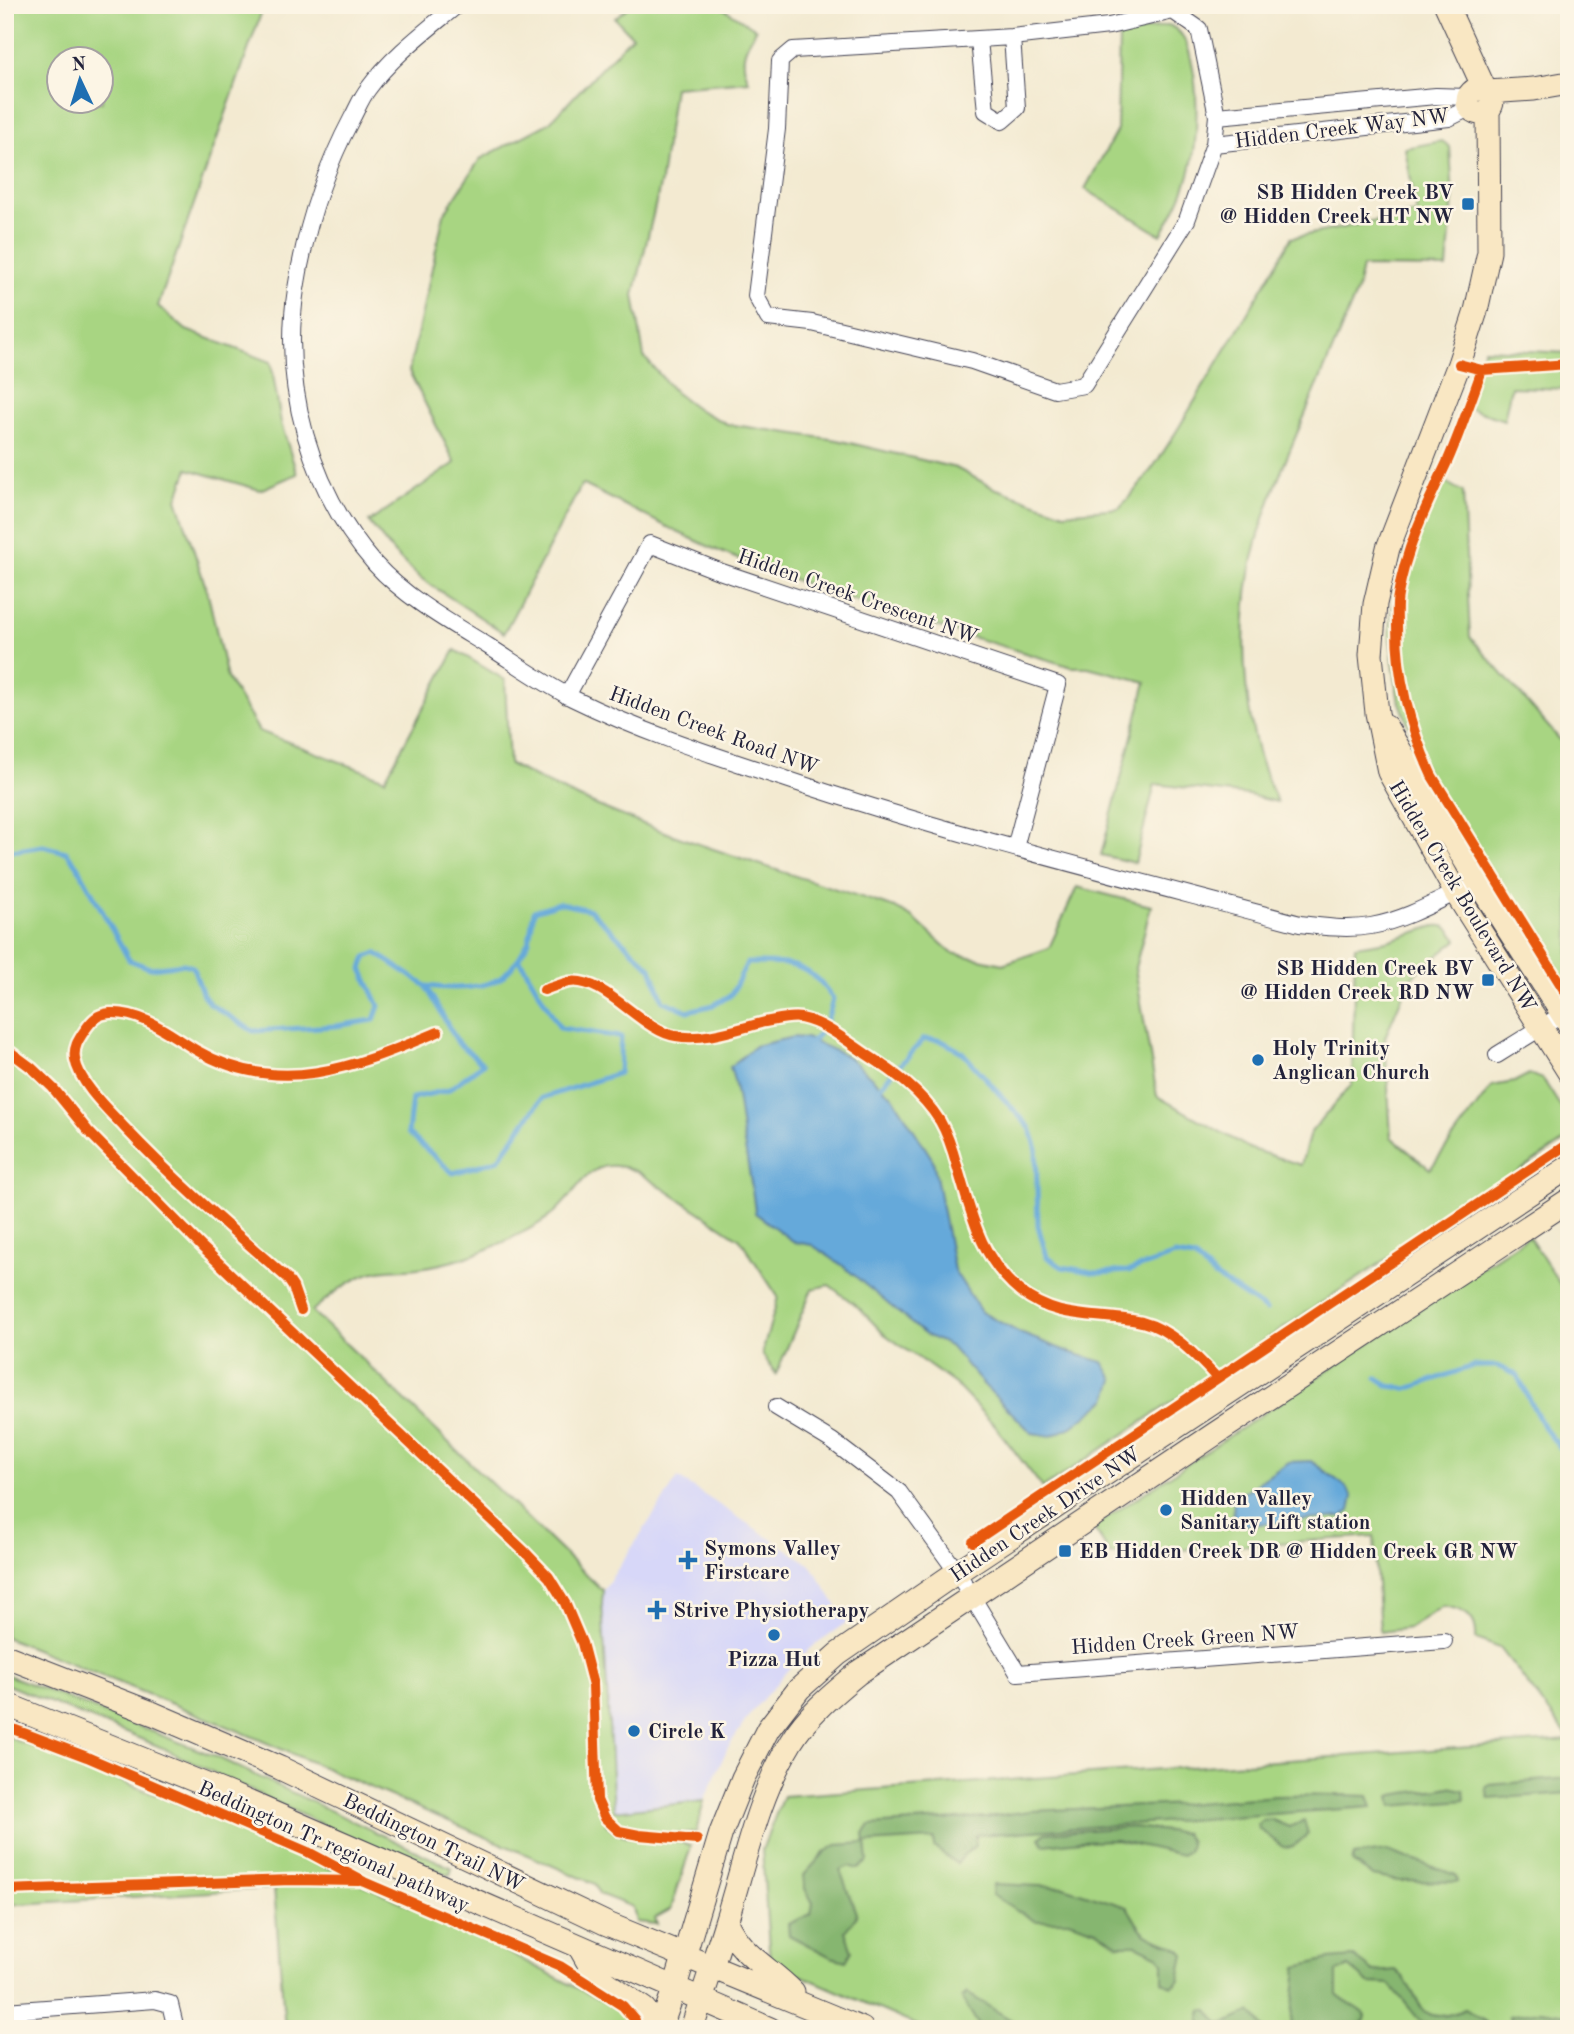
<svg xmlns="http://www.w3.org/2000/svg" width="1574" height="2034" font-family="'Old Standard TT',serif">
<rect width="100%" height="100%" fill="#fcf5e5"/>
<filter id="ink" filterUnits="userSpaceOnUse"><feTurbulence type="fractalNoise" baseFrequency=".0143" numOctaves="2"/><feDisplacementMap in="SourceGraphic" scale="14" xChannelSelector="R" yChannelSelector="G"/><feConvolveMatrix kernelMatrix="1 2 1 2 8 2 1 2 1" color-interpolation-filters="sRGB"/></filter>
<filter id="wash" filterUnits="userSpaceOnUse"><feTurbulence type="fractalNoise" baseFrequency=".00686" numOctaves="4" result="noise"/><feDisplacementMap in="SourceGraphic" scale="28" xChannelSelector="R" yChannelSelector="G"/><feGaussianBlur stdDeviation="1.57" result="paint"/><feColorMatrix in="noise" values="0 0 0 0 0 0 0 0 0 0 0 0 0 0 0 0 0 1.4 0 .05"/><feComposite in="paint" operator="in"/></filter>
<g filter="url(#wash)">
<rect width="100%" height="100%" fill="#f3ead1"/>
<path fill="#d7d7f8" d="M 678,1478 L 811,1565 L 847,1622 L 817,1643 L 792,1665 L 750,1714 L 727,1749 L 704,1801 L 614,1812 L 602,1603 L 603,1591 Z"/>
<path fill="#a8d582" stroke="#657c5e" stroke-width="2" fill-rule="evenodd" d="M 5,5 L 264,5 L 158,306 L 186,330 L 271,362 L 281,423 L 297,474 L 260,490 L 188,469 L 177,499 L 208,594 L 227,678 L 259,731 L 385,779 L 455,650 L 505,680 L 509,764 C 631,829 765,865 895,908 L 913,918 L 952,953 L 1003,964 L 1049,948 L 1077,887 L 1151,906 L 1135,968 L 1157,1096 L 1251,1149 L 1301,1165 L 1310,1133 L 1352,1084 L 1355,946 L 1387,941 L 1435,926 C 1447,924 1452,931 1457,940 L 1410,978 L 1385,1037 L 1391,1137 L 1430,1169 L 1492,1086 L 1514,1082 L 1529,1074 L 1543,1079 L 1569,1120 L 1569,1138 L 1043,1488 L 995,1426 L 955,1384 L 883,1333 L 858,1307 L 829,1285 L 812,1289 L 776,1374 L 762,1354 L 778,1297 L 740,1239 L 638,1172 C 591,1152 584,1184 556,1211 C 544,1223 525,1231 510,1239 C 482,1253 450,1264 418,1268 C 403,1270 385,1268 370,1273 C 347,1281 330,1296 312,1311 L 603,1591 L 602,1603 L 614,1811 L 704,1801 L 696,1832 C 674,1836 627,1834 611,1817 L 606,1824 C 630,1848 664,1833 691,1846 L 671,1909 L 655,1918 L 657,1924 L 636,1922 L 633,1907 L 599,1894 L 595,1884 L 239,1731 L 5,1637 ZM 60,60 L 102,60 L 102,102 L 60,102 Z
M 631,5 L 718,5 L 756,29 C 744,48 739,60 749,81 L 674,87 L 661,181 L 634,295 L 644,357 L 675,392 L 699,410 L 727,424 L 837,440 L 956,468 L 994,488 L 1064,513 L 1119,508 C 1156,471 1181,423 1208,379 C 1236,332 1265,286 1291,238 L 1417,213 L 1405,148 L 1442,141 L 1450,147 L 1453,199 L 1447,268 L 1362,267 L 1357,291 C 1337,340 1316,389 1295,438 C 1277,481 1258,527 1250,573 C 1240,632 1243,695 1258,752 C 1262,769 1271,786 1277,802 L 1248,795 L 1155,784 L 1135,863 L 1101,855 L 1146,682 L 1088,667 L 1072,667 C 964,635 856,603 751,564 C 692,542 638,511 582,484 L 504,633 L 419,577 L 394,553 L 369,522 L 455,463 L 409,371 L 444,214 L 480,159 L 549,123 L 632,36 L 615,18 Z
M 1169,25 C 1175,28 1181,32 1184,39 C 1200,70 1199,138 1190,171 C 1184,194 1173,214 1161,235 L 1085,189 L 1117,130 L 1119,36 Z
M 1484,349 L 1569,353 L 1569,389 L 1511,387 L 1504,420 L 1462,406 Z
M 1436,477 L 1463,492 L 1470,637 L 1569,750 L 1569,998 L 1495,886 L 1429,780 L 1398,697 L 1390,636 L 1395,585 L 1413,529 Z
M 1529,1236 L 1569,1298 L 1569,1738 L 1500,1648 L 1476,1639 C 1478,1615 1462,1609 1443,1606 L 1409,1628 L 1380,1632 L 1374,1536 L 1111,1555 L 1093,1527 Z
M 5,1674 L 217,1757 L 452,1868 L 450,1875 L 350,1838 L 158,1746 L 5,1684 Z
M 5,1736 L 237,1826 L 484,1940 L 626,2013 L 632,2029 L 285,2029 L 274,1888 L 5,1905 Z
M 1569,1740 L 1569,2029 L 925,2029 L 770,1962 L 762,1850 L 783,1796 Z"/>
<path fill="#86b670" stroke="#546c56" stroke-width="2" d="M 1569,1778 L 1569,1793 L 1489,1799 L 1486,1788 L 1489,1785 Z
M 1449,1787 L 1464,1790 L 1465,1800 L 1392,1806 L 1390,1796 C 1410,1790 1430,1792 1449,1787 Z
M 1344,1795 L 1368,1796 L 1372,1807 L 976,1835 L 975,1846 L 965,1854 L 957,1864 L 934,1847 L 934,1839 L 866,1843 L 868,1861 L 858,1869 L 849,1866 L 840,1870 L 857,1916 L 845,1931 L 852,1951 L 846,1961 L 831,1957 L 789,1935 L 788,1924 L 811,1914 L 813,1903 L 805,1889 L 804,1875 L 825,1852 L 836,1845 L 865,1843 L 864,1834 L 870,1825 L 986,1817 L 1030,1811 L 1184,1804 L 1275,1796 Z
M 1270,1819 L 1289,1827 L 1304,1821 L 1308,1834 L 1292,1848 L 1283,1847 L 1259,1829 L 1258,1825 L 1262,1820 Z
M 1133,1827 L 1185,1833 L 1190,1842 L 1189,1850 L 1182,1855 L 1116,1840 L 1081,1841 L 1044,1845 L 1040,1838 L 1045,1833 Z
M 1387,1851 L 1456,1875 L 1458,1882 L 1398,1881 L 1373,1876 L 1352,1862 L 1354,1855 Z
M 993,1884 L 1064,1887 L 1127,1907 C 1132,1914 1137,1926 1144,1932 C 1155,1942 1175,1942 1184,1954 L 1179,1980 L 1172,1986 L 1163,1982 L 1163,1962 L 1157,1955 L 1136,1945 L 1118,1945 L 1096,1930 L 1068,1921 L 1035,1921 L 992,1895 Z
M 1354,1957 L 1374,1972 L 1396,1970 C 1423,1994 1414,2032 1465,2009 L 1486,2022 L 1486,2029 L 1434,2029 L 1424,2026 L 1390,1984 L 1369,1983 L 1349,1967 L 1337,1972 L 1337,1995 C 1347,2005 1358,2006 1366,2016 L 1364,2023 L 1348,2029 L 1285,2029 L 1291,2025 L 1297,1967 L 1329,1959 Z
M 967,1993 L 1026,2029 L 1045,2029 L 981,2029 L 962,1998 Z
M 1202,2010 L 1208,2010 L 1219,2024 C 1232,2023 1239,2016 1251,2012 L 1265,2029 L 1209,2029 L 1200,2021 Z
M 1540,2011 L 1569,2015 L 1569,2029 L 1518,2029 L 1509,2016 Z"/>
<path fill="#65a9da" stroke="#44668a" stroke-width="2" d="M 793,1037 L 806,1038 L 849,1057 L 893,1097 L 933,1160 L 954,1270 L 981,1312 L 1020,1333 L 1069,1352 L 1103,1362 L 1114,1380 L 1107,1399 L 1072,1427 L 1051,1436 L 1032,1433 L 983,1384 L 950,1346 L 924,1334 L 843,1266 L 812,1245 L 794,1242 L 755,1213 C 753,1189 748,1166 744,1143 C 739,1117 739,1092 730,1067 L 755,1046 Z
M 1311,1461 L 1345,1486 L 1353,1497 L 1350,1511 L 1342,1517 L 1246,1525 L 1233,1517 L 1234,1499 L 1289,1462 Z"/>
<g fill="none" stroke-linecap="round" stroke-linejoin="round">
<path stroke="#65a9da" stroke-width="5" d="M 5,852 L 43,846 L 66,852 L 77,865 L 129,960 L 150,968 L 184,964 L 193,967 L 203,995 L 210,1004 L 253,1031 L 336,1026 L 374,1020 L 379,1006 L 362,969 L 366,957 L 376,953 L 426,986 L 458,1043 L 483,1064 L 448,1090 L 412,1098 L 408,1133 L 453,1173 L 498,1160 L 542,1098 L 619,1073 L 621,1037 L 560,1028 L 519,958 L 529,941 L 534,911 L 559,903 L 590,910 L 651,968 L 663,1001 L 688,1011 L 714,1005 L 731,995 L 747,963 C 789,963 808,961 833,999 C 829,1016 824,1034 808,1044
M 426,986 C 448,989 478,990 499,979 C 506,975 513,965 519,958
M 876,1091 L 924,1039 L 940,1040 L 962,1052 L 1030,1128 L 1036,1146 L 1038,1226 L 1047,1257 L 1062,1267 L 1098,1273 L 1129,1271 L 1175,1255 L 1194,1258 L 1216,1277 L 1266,1310
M 1377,1378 L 1389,1386 L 1407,1389 L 1473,1366 L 1497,1366 L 1517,1375 L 1544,1428 L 1569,1458"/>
</g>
</g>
<g filter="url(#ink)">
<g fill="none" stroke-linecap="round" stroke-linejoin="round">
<g stroke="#414052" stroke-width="18">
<path id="street" d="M 457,5 C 426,31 392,56 368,89 C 361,98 357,109 352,118 C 324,171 305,230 296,289 C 281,386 310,490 375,564 C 406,598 449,622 488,646 C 515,663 543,683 572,698 C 641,732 713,755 786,779 C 955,836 1128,878 1300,924 C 1323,927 1348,930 1371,926 C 1404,920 1434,903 1463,889
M 1173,11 L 1199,29 L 1217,116 L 1214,144 L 1187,220 L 1084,385 L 1055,390 L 972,361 L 812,323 L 768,318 L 756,296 L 777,129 L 780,61 L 793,50 L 1012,37 L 1109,26 Z
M 979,40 L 986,111 L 1002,121 L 1017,108 L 1012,37
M 1217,116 L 1436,96 L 1468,97
M 1214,144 L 1449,118 L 1469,108
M 567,696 L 650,544 L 719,571 L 1058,685 L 1015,848
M 1497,1055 L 1563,1014
M 776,1407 L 832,1441 L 899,1492 L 957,1572 L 1018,1673 L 1444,1641
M 5,2011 L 155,2000 L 170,2004 L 176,2029"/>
</g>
<g stroke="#414052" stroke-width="25">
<path id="secondary" d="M 1446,5 L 1485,90
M1468 101a12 12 0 1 1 24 0a12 12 0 1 1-24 0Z
M 1488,92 L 1534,89 L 1569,83
M 1488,111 L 1489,252 L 1476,311 L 1459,364 L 1388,548 L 1375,604 L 1371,655 L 1377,713 L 1389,772 L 1456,893 L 1569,1072
M 1386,727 L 1478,882 L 1569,1024
M 5,1656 L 154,1714 L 280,1768 L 605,1923 L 862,2029
M 5,1704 L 234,1796 L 770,2029
M 726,1922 C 742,1957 768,1966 793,1992
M 579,1946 L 596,1976 L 644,2009 L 659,2029
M 660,2029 L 675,1987 L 721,1833 L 743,1778 L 768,1729 L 799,1689 L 838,1654 L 957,1572 L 1569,1167
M 692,2029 C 703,1993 715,1958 726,1922 C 745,1861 757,1798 791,1742 C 808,1714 833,1694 858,1673 C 1094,1514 1331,1356 1569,1200"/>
</g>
<use href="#street" stroke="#fff" stroke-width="16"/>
<use href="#secondary" stroke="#f9e7c3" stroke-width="23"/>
<g stroke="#fcf5e5" stroke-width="15">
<path id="cycleway" d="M 1459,364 L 1482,370 L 1569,364
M 1482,370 C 1471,400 1461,430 1448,460 C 1428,503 1406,546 1398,595 C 1396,605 1397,616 1397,627 C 1397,680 1410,728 1432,776 L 1569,998
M 544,990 C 552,987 561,984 569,982 C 605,976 641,1031 676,1036 C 705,1041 737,1029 765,1022 C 777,1020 789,1016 801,1018 C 825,1023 847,1041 866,1054 C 894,1072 922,1092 940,1121 C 948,1135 953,1151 957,1166 C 971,1212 980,1259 1020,1291 C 1059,1322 1098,1312 1142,1322 C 1173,1330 1196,1356 1217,1378
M 5,1048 L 32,1068 L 53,1088 L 88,1131 L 202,1247 L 525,1552 L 549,1577 L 565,1603 L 582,1643 L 593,1685 L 597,1800 L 605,1818 L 619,1831 L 639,1835 L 697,1840
M 301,1310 L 293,1287 L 287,1278 C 231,1229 175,1181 124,1127 C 108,1110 79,1083 75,1059 C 73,1047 79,1039 85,1030 C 92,1020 97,1014 110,1013 C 142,1011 169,1034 196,1050 C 280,1099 356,1066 438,1032
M 973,1542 L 1569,1143
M 5,1726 L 87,1757 L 308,1852 L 364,1882 L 560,1966 L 623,2006 L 635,2020
M 5,1890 L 292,1880 L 359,1881"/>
</g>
<use href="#cycleway" stroke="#e8590c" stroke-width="10"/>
</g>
</g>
<g fill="#1f6fb2" stroke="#fcf5e5" stroke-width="2.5">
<rect x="1461" y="197" width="14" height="14" rx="3.5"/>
<rect x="1481" y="973" width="14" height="14" rx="3.5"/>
<circle cx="1258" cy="1060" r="7"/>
<circle cx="1166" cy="1510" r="7"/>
<rect x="1058" y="1544" width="14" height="14" rx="3.5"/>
<path d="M684.5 1549.5h7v7h7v7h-7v7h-7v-7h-7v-7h7z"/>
<path d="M653.5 1599.5h7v7h7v7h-7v7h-7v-7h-7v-7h7z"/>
<circle cx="774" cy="1635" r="7"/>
<circle cx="634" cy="1731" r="7"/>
</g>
<g text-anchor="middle" stroke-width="5" stroke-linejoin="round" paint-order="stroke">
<g font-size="21" fill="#22223b" stroke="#fcf5e5">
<text transform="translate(1342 128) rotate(-7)" y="7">Hidden Creek Way NW</text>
<text transform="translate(858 596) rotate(19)" y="7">Hidden Creek Crescent NW</text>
<text transform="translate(714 730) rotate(20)" y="7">Hidden Creek Road NW</text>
<text transform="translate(1463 896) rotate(59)" y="7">Hidden Creek Boulevard NW</text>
<text transform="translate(1045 1514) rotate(-34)" y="7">Hidden Creek Drive NW</text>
<text transform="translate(1185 1639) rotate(-4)" y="7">Hidden Creek Green NW</text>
<text transform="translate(434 1842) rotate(26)" y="7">Beddington Trail NW</text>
<text transform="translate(334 1846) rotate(24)" y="7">Beddington Tr regional pathway</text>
</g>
<g font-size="21" font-weight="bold" fill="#22223b" stroke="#fcf5e5" text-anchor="start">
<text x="1454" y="199" text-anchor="end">SB Hidden Creek BV<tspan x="1454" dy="24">@ Hidden Creek HT NW</tspan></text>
<text x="1474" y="975" text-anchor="end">SB Hidden Creek BV<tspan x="1474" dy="24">@ Hidden Creek RD NW</tspan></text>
<text x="1272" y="1055">Holy Trinity<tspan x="1272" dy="24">Anglican Church</tspan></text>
<text x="1180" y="1505">Hidden Valley<tspan x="1180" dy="24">Sanitary Lift station</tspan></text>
<text x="704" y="1555">Symons Valley<tspan x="704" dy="24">Firstcare</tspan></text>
<text x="1079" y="1558">EB Hidden Creek DR @ Hidden Creek GR NW</text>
<text x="673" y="1617">Strive Physiotherapy</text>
<text x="774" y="1666" text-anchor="middle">Pizza Hut</text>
<text x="648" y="1738">Circle K</text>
</g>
</g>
<rect width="1574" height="2034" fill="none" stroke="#fcf5e5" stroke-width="28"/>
<g transform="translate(80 80) rotate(356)"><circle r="33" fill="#fcf5e5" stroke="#a5a1a1" stroke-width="2"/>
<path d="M0-5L12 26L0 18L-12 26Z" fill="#1f6fb2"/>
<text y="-10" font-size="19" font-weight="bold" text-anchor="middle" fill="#22223b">N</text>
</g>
</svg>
